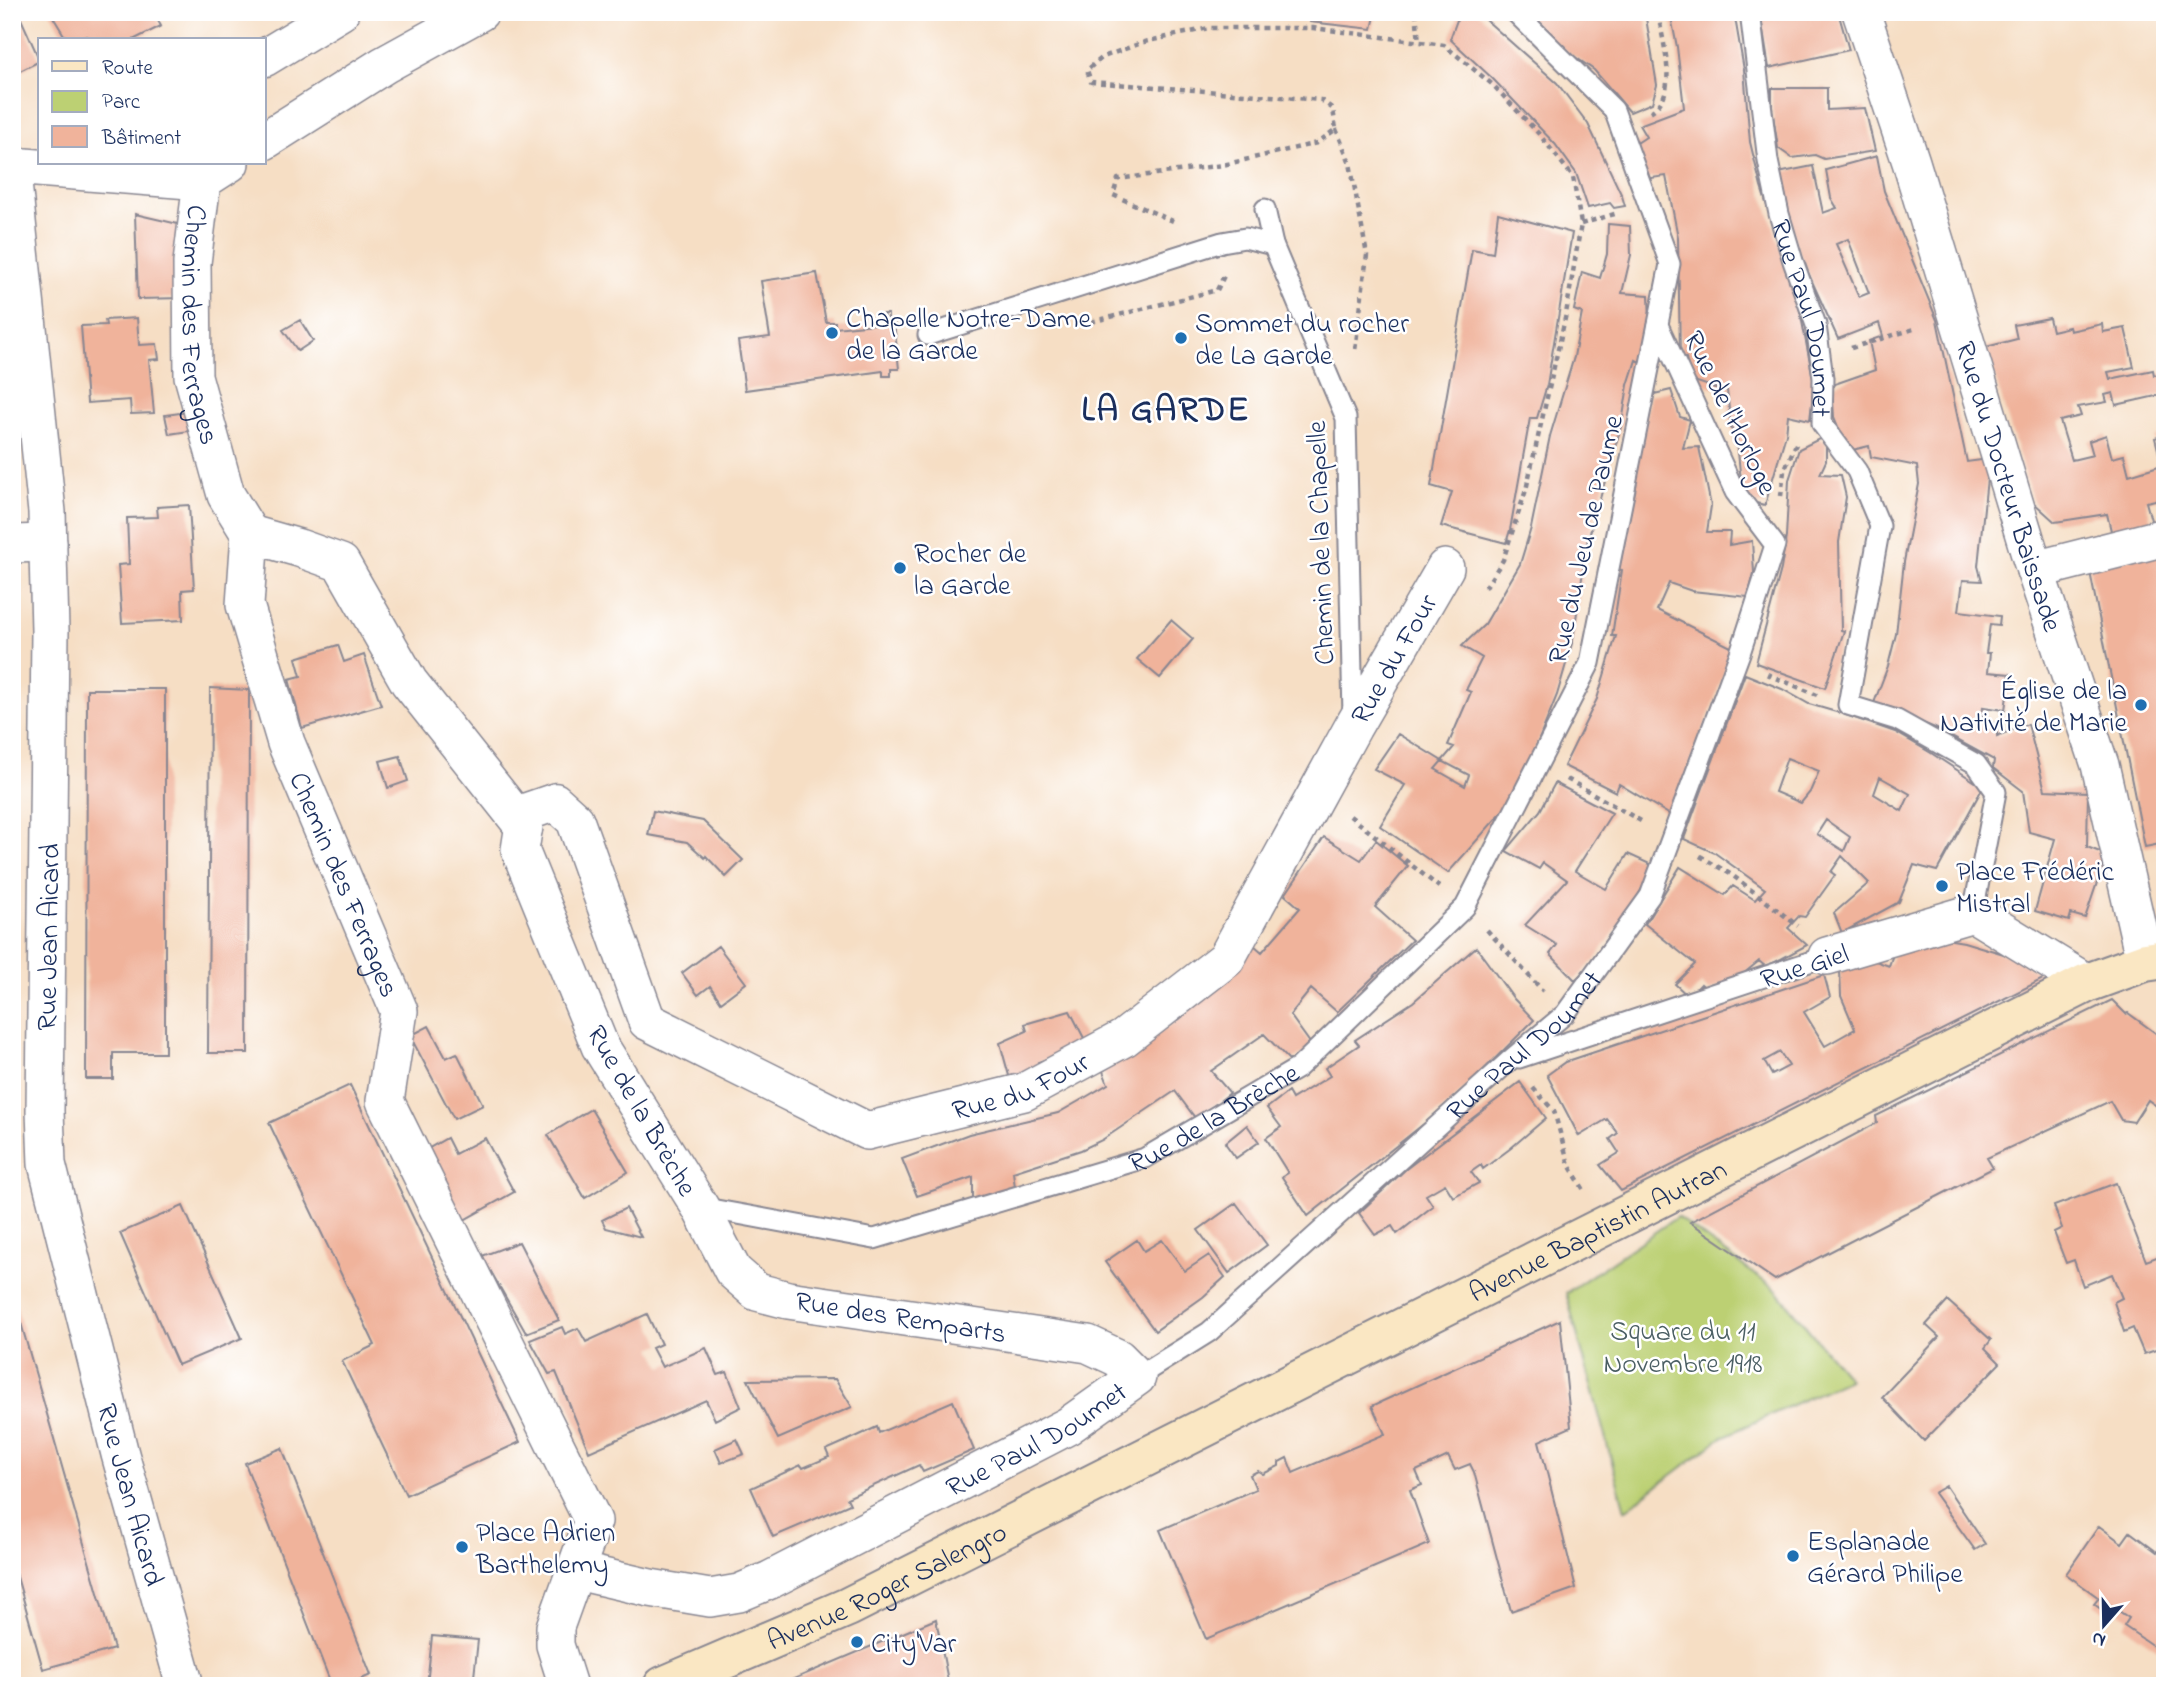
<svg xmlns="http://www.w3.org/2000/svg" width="2177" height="1698" font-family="'Indie Flower',sans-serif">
<rect width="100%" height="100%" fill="#fff"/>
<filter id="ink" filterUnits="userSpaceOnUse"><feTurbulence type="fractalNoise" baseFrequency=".0143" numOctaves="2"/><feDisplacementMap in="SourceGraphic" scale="14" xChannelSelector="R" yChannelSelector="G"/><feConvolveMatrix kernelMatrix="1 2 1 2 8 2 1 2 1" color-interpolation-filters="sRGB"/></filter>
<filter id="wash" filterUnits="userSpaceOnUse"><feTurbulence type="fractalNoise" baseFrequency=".00686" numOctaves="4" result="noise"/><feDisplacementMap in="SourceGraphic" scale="28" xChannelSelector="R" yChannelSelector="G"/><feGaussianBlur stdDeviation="1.57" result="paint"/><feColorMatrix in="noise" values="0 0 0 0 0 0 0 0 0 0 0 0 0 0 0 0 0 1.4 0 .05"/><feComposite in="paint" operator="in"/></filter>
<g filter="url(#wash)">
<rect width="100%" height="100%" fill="#f6dec4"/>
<path fill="#bcd073" stroke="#6c8068" stroke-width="2" d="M 1677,1217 L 1777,1291 L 1849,1379 L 1722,1437 L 1625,1510 L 1566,1293 Z"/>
<g id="blocks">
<path fill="#f0b39b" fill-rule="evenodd" d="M 12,12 L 18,12 L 40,61 L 12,75 Z
M 50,12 L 153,12 L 161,26 L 133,40 L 89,40 L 87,36 L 76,40 L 67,40 Z
M 1309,12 L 1376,12 L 1372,29 L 1310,22 Z
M 1460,12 L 1477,12 L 1557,83 L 1588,124 L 1622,196 L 1625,206 L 1614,208 L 1610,203 L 1588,208 L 1576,173 L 1555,144 L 1493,79 L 1450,39 Z
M 1523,12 L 1645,12 L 1657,85 L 1652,103 L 1630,112 L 1594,70 L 1558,45 Z
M 1670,12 L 1734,12 L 1744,70 L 1750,142 L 1761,187 L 1795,295 L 1797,295 L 1814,384 L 1810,420 L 1788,415 L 1786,434 L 1765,505 L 1747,501 L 1740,472 L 1736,431 L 1731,429 L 1727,390 L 1715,388 L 1694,381 L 1690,375 L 1686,358 L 1680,357 L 1678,237 L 1666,176 L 1644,179 L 1631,147 L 1646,137 L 1639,125 L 1684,108 L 1677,47 Z
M 1760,12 L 1838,12 L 1849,50 L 1769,68 Z
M 1772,88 L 1827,88 L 1827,110 L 1865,108 L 1875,151 L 1824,159 L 1815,155 L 1792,158 L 1778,148 L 1772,108 Z
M 1877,156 L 1884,191 L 1937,320 L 1967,462 L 1989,459 L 1978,566 L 1982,581 L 1963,580 L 1959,611 L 2000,616 L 1999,625 L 1990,624 L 1986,653 L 1990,653 L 1988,672 L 2010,674 L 2005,710 L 1983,707 L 1982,721 L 1997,724 L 1997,736 L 2028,724 L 2045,790 L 2088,792 L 2087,847 L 2105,854 L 2105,859 L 2085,918 L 2071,914 L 2069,921 L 2035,911 L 2055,839 L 2029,832 L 2023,791 L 1993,768 L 1994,760 L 1935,728 L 1874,703 L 1888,666 L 1896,634 L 1904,562 L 1919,484 L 1917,466 L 1871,457 L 1869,446 L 1848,451 L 1834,417 L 1832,385 L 1875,370 L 1869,341 L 1883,336 L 1879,323 L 1838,339 L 1797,248 L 1778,173 L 1813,166 L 1823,213 L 1837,208 L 1831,198 L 1826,170 ZM 1848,239 L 1869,293 L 1859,297 L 1836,244 Z
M 1498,213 L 1572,233 L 1547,385 L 1537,418 L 1530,418 L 1510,530 L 1506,543 L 1441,526 L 1452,492 L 1431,486 L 1472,249 L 1493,253 Z
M 135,214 L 178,224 L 183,298 L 138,299 Z
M 1608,224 L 1630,226 L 1631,255 L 1622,293 L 1649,295 L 1650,325 L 1640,362 L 1636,360 L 1628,385 L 1622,423 L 1587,543 L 1573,640 L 1557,695 L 1516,796 L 1448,873 L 1380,826 L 1405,785 L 1374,769 L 1398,734 L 1442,761 L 1435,769 L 1465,786 L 1469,775 L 1442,761 L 1454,747 L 1448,745 L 1471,692 L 1466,690 L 1482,658 L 1462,646 L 1485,624 L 1520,564 L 1531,528 L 1550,436 L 1574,357 L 1582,313 L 1574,310 L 1582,272 L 1600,278 L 1607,254 Z
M 817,273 L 826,322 L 835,322 L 835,328 L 885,323 L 883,314 L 888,314 L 888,322 L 894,322 L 899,369 L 891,369 L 891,376 L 883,376 L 883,371 L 745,390 L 738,341 L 770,337 L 761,281 Z
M 137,318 L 139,345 L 157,344 L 159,359 L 149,360 L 154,413 L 131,414 L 130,400 L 87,403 L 81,326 L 106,325 L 105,320 Z
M 2049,318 L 2052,331 L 2069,327 L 2070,331 L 2102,324 L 2103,332 L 2125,328 L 2134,367 L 2108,372 L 2110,379 L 2153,370 L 2154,375 L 2165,373 L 2165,394 L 2116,405 L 2113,393 L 2105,395 L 2107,402 L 2078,407 L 2081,416 L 2060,421 L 2072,460 L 2093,455 L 2089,441 L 2106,435 L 2112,458 L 2124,455 L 2129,475 L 2162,465 L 2155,438 L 2165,435 L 2165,498 L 2146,502 L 2154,531 L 2113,539 L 2107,514 L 2055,522 L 2033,502 L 1986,347 L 2017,339 L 2014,325 Z
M 300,320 L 313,341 L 298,351 L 283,330 Z
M 1671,390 L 1680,417 L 1690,420 L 1683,448 L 1699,447 L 1711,506 L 1707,532 L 1730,532 L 1729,545 L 1752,541 L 1754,573 L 1748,597 L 1692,591 L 1669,583 L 1657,610 L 1733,648 L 1672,816 L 1619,784 L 1616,792 L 1564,766 L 1597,699 L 1616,636 L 1612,636 L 1622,570 L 1616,569 L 1650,395 Z
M 188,412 L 189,431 L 169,434 L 165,415 Z
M 1819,439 L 1826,442 L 1826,461 L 1820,474 L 1841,475 L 1846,497 L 1839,542 L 1841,630 L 1844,631 L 1825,688 L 1756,663 L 1781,569 L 1786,537 L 1789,480 L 1799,449 Z
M 189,505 L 194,589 L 182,590 L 183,620 L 122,623 L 118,565 L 129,564 L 127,518 L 158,517 L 157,507 Z
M 2165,551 L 2165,843 L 2145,847 L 2089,567 Z
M 1171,620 L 1193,639 L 1160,678 L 1137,659 Z
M 338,645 L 344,662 L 364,655 L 381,705 L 302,728 L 289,679 L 301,676 L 296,658 Z
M 1745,674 L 1782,689 L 1809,704 L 1843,714 L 1895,732 L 1931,753 L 1983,787 L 1937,871 L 1914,865 L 1899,902 L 1842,933 L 1834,913 L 1869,883 L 1842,856 L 1831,872 L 1835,875 L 1805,917 L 1799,916 L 1788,928 L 1807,945 L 1766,967 L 1759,961 L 1743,974 L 1709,991 L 1701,984 L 1689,997 L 1675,984 L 1695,964 L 1645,924 L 1680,867 L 1725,895 L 1733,886 L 1755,900 L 1765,889 L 1715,853 L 1684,839 ZM 1787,758 L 1819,771 L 1810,792 L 1801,803 L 1775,792 ZM 1880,777 L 1910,794 L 1902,811 L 1874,794 ZM 1826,820 L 1850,837 L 1844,851 L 1817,834 Z
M 210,688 L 249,690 L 248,1053 L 208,1053 Z
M 87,689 L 165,689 L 165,1053 L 113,1053 L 113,1079 L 86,1079 Z
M 400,756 L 408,781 L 388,788 L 380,761 Z
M 1555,783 L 1612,813 L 1575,871 L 1606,889 L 1628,854 L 1654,866 L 1633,905 L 1594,961 L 1575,980 L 1550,954 L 1557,945 L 1525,925 L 1567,880 L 1543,863 L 1539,869 L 1506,851 L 1540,811 Z
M 653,811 L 703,821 L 743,860 L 726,877 L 706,856 L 705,858 L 687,842 L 648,835 Z
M 1324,837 L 1361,860 L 1376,840 L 1408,866 L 1375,907 L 1412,940 L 1337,1012 L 1311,989 L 1290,1015 L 1313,1047 L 1290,1061 L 1264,1034 L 1211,1071 L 1230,1093 L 1196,1119 L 1175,1091 L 1102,1140 L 1081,1150 L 1013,1172 L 1015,1187 L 973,1201 L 973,1177 L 917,1196 L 902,1159 L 969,1134 L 1058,1113 L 1086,1097 L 1108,1084 L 1103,1071 L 1178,1020 L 1254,945 L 1262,952 L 1300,908 L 1285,895 Z
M 1940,938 L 1964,942 L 2007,955 L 2047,977 L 1621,1191 L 1600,1165 L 1619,1153 L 1610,1139 L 1618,1133 L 1607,1119 L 1579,1136 L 1547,1075 L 1565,1062 L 1824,975 L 1830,997 L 1804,1012 L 1825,1046 L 1855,1029 L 1841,996 L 1840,970 L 1870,959 L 1889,966 L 1896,946 ZM 1780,1052 L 1789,1066 L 1772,1075 L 1764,1061 Z
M 718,946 L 746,983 L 721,1002 L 710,986 L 698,995 L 682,973 Z
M 1476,947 L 1514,999 L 1534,1020 L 1450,1103 L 1308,1216 L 1282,1177 L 1288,1173 L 1266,1138 L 1281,1127 L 1267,1108 L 1288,1092 L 1292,1099 L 1330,1076 L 1325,1068 L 1359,1045 L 1355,1040 L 1413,1002 Z
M 2112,1000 L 2126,1014 L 2128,1013 L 2165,1040 L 2165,1112 L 2148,1100 L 2134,1122 L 2121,1120 L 2110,1101 L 1987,1158 L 1993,1168 L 1775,1280 L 1690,1222 L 1877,1123 L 1876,1116 Z
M 1070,1011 L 1087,1044 L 1038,1062 L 1040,1069 L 1011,1083 L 1000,1043 L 1027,1031 L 1025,1024 Z
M 429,1026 L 446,1058 L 457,1053 L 483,1105 L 454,1119 L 410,1036 Z
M 1520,1082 L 1546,1118 L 1511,1148 L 1483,1169 L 1481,1165 L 1471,1172 L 1479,1183 L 1453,1197 L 1445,1184 L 1426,1195 L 1433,1206 L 1397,1234 L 1392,1226 L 1375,1235 L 1359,1213 L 1406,1169 Z
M 350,1085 L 520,1442 L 406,1495 L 342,1361 L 375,1345 L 269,1123 Z
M 591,1109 L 628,1172 L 585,1198 L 548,1135 Z
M 1247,1125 L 1259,1142 L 1236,1158 L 1225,1143 Z
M 447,1138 L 455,1154 L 485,1138 L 514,1192 L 462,1221 L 426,1150 Z
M 2116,1183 L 2146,1261 L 2165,1254 L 2165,1347 L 2144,1354 L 2133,1328 L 2124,1332 L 2114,1302 L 2122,1298 L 2112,1274 L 2083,1286 L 2074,1260 L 2066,1263 L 2054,1232 L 2062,1228 L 2054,1206 Z
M 1236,1203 L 1267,1245 L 1229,1273 L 1198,1230 Z
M 183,1206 L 242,1338 L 178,1365 L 120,1233 Z
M 626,1208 L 641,1237 L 606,1228 L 602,1220 Z
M 1137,1240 L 1144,1251 L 1162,1240 L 1185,1271 L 1209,1255 L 1225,1277 L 1203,1297 L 1155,1331 L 1105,1262 Z
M 519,1242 L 559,1320 L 526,1333 L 482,1256 Z
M 13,1295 L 114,1649 L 43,1669 L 12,1559 Z
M 1948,1301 L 1991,1340 L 1985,1348 L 2000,1363 L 1924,1441 L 1882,1397 L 1939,1337 L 1926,1325 Z
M 647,1314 L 661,1344 L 652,1348 L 662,1367 L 706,1348 L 718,1375 L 727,1372 L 741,1407 L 715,1420 L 706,1400 L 589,1452 L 556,1372 L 549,1374 L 530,1340 L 562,1327 L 565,1334 L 578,1328 L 586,1342 Z
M 1560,1320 L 1571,1427 L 1539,1441 L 1576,1588 L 1511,1611 L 1474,1472 L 1470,1464 L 1455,1470 L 1448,1456 L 1416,1471 L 1422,1485 L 1410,1490 L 1429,1544 L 1206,1639 L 1160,1530 L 1256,1489 L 1250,1475 L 1258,1471 L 1263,1474 L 1279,1466 L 1279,1462 L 1287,1458 L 1293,1473 L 1385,1434 L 1372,1406 Z
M 835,1379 L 852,1407 L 778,1439 L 748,1380 Z
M 953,1401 L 974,1450 L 923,1472 L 919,1465 L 847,1498 L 850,1504 L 773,1537 L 751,1488 L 801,1465 L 803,1468 L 829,1457 L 826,1450 L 851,1439 L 877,1427 L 879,1433 Z
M 737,1439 L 744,1454 L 721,1463 L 715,1449 Z
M 282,1448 L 371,1675 L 345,1686 L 332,1686 L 245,1463 Z
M 1946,1486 L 1985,1544 L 1975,1550 L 1934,1493 Z
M 2099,1526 L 2122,1543 L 2130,1532 L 2157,1552 L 2165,1541 L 2165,1642 L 2159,1650 L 2124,1626 L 2129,1618 L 2110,1605 L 2105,1612 L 2094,1604 L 2099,1598 L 2066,1574 Z
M 936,1619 L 949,1686 L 780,1686 L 784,1683 Z
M 432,1636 L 478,1640 L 473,1686 L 427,1686 Z"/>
</g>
</g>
<g filter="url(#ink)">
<use href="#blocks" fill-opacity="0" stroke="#888691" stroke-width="2"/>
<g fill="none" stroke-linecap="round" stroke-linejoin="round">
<g stroke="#888691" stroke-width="23">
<g id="lane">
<path id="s1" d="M 1750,12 L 1768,161 L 1779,214 L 1793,261 L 1816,325 L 1823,378 L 1822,424 L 1857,471 L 1880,526 L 1848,705 L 1897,720 L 1976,764 L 1996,792 L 1973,913"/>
<path d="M 1265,209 L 1273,245 L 1346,418 L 1353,715"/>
<path d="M 928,335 L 1222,242 L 1245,238 L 1273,245"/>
<path d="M 1519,1058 L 1827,956"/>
<path id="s2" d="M 700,1207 L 874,1239 L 1145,1158 L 1298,1068 L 1465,907 L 1590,663 L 1670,264 L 1614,110 L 1515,12"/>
<path id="s3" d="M 1137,1377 L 1209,1332 L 1509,1061 L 1565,1014 L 1650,896 L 1740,653 L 1775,545 L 1735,492 L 1658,325"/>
</g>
</g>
<g stroke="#888691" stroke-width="40">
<g id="street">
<path id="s4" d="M 1861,12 L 1911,162 L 2031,558 L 2100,765 L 2145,962"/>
<path d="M 264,58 L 340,12"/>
<path d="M 264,141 L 384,65 L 480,12"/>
<path id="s5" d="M 201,163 L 202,181 L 192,263 L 193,376 L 226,495 L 250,534 L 245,605 L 286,743 L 399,1011 L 385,1101 L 593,1521 L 555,1627 L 555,1645 L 568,1686"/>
<path d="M 12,166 L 202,181 L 230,163"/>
<path id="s6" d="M 12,173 L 47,512 L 50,631 L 45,1111 L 47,1164 L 120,1454 L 185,1686"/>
<path d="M 250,534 L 299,548 L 341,563 L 409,682 L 524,827"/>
<path d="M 12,544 L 48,543"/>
<path d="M 2035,570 L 2165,537"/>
<path d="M 1827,956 L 1973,913 L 2087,983"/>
<path id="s7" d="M 577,1571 L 650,1588 L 710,1598 L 739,1593 L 770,1580 L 1068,1426 L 1137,1377 L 1118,1358 L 1088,1344 L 788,1300 L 757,1292 L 733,1271 L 700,1207 L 600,1046 L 520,850 L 526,812 L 555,802 L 575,820 L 647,1021 L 867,1131 L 1024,1092 L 1124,1038 L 1226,959 L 1353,727 L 1445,568"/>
</g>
</g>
<g stroke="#888691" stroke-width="42">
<g id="secondary">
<path id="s8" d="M 663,1686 L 848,1607 L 2087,983 L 2145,962 L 2165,959"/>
</g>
</g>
<path stroke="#888691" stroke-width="4.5" stroke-dasharray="5 5" stroke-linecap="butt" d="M 1416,12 L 1419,42
M 1650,112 C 1681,95 1662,41 1658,12
M 1336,129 L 1350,163 L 1367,255 L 1355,351
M 1173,221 L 1113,195 L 1118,179 L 1223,165 L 1317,143 L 1336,129 L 1333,109 L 1321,100 L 1091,82 L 1087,70 L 1103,57 L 1144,42 L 1209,28 L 1313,28 L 1444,45 L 1493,85 L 1539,134 L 1573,177 L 1581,224 L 1566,314 L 1526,490 L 1503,560 L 1483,591
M 1581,224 L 1618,213
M 1091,322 L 1217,290 L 1224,276
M 1851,348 L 1917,328
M 1781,496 L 1784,471 L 1796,444
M 1767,674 L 1817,695
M 1567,779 L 1641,821
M 1350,816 L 1439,887
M 1700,856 L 1732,875 L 1798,926
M 1487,930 L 1543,991
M 1533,1088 L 1554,1111 L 1569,1165 L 1584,1190"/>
<use href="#lane" stroke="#fff" stroke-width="19"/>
<use href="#street" stroke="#fff" stroke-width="37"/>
<use href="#secondary" stroke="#fae7c3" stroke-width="38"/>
</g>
</g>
<g fill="#1f6fb2" stroke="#fff" stroke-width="2.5">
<circle cx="832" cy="333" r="7"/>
<circle cx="1181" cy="338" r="7"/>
<circle cx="900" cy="568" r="7"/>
<circle cx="2141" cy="705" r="7"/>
<circle cx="1942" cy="886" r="7"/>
<circle cx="462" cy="1547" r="7"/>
<circle cx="1793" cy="1556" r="7"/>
<circle cx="857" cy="1642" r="7"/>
</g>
<g text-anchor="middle" stroke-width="5" stroke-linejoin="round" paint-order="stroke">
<g font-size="28" fill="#1b2f5e" stroke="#fff">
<text dy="10" stroke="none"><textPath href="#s1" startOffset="312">Rue Paul Doumet</textPath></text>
<text dy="10" stroke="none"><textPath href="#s5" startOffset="163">Chemin des Ferrages</textPath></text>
<text transform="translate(1732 412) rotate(64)" y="10">Rue de l'Horloge</text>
<text dy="10" stroke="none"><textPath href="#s4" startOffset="497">Rue du Docteur Baissade</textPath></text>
<text transform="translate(1584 539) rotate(-77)" y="10">Rue du Jeu de Paume</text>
<text transform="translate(1319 543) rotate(-92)" y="10">Chemin de la Chapelle</text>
<text dy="10" stroke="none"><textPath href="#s7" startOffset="2823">Rue du Four</textPath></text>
<text dy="10" stroke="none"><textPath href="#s5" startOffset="751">Chemin des Ferrages</textPath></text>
<text transform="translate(47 937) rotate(-89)" y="10">Rue Jean Aicard</text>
<text transform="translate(1804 965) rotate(-18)" y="10">Rue Giel</text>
<text dy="10" stroke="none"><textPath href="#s3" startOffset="511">Rue Paul Doumet</textPath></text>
<text dy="10" stroke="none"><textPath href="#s7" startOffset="2235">Rue du Four</textPath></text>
<text transform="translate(643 1110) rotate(60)" y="10">Rue de la Brèche</text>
<text dy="10" stroke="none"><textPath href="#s2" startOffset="539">Rue de la Brèche</textPath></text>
<text dy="10" stroke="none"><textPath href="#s8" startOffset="1040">Avenue Baptistin Autran</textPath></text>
<text transform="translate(901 1316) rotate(9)" y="10">Rue des Remparts</text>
<text dy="10" stroke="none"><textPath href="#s7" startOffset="500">Rue Paul Doumet</textPath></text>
<text dy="10" stroke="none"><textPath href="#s6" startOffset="1334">Rue Jean Aicard</textPath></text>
<text dy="10" stroke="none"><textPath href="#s8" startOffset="245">Avenue Roger Salengro</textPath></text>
</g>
<g font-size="28" fill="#1b2f5e" stroke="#fff" text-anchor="start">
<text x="846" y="327">Chapelle Notre-Dame<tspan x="846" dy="32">de la Garde</tspan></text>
<text x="1195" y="332">Sommet du rocher<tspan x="1195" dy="32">de La Garde</tspan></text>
<text x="914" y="562">Rocher de<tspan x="914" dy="32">la Garde</tspan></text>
<text x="2127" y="699" text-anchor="end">Église de la<tspan x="2127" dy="32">Nativité de Marie</tspan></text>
<text x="1956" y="880">Place Frédéric<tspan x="1956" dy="32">Mistral</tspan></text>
<text x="476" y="1541">Place Adrien<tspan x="476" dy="32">Barthelemy</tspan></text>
<text x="1807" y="1550">Esplanade<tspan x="1807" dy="32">Gérard Philipe</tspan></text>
<text x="871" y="1652">City'Var</text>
</g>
<g font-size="28" fill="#4b5f64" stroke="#fff">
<text x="1683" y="1340">Square du 11<tspan x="1683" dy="32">Novembre 1918</tspan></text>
</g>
<g font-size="35" font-weight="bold" letter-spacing="2" fill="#1b2f5e" stroke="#fff">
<text x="1166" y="420">LA GARDE</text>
</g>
</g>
<rect width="2177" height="1698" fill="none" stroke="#fff" stroke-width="42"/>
<rect x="38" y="38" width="228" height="126" fill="#ffffff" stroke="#a4acbf" stroke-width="2"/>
<rect x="52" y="61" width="35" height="10" fill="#fae7c3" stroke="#a4acbf" stroke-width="2"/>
<text x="102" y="74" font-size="21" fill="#1b2f5e">Route</text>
<rect x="52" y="91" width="35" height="21" fill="#bcd073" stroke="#a4acbf" stroke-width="2"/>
<text x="102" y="108" font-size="21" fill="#1b2f5e">Parc</text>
<rect x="52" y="126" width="35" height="21" fill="#f0b39b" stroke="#a4acbf" stroke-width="2"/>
<text x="102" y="144" font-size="21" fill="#1b2f5e">Bâtiment</text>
<g transform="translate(2104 1625) rotate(200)" stroke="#ffffff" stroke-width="5" paint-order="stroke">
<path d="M0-5L12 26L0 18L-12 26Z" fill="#1b2f5e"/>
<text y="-10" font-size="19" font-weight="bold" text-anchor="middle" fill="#1b2f5e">N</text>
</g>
</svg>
